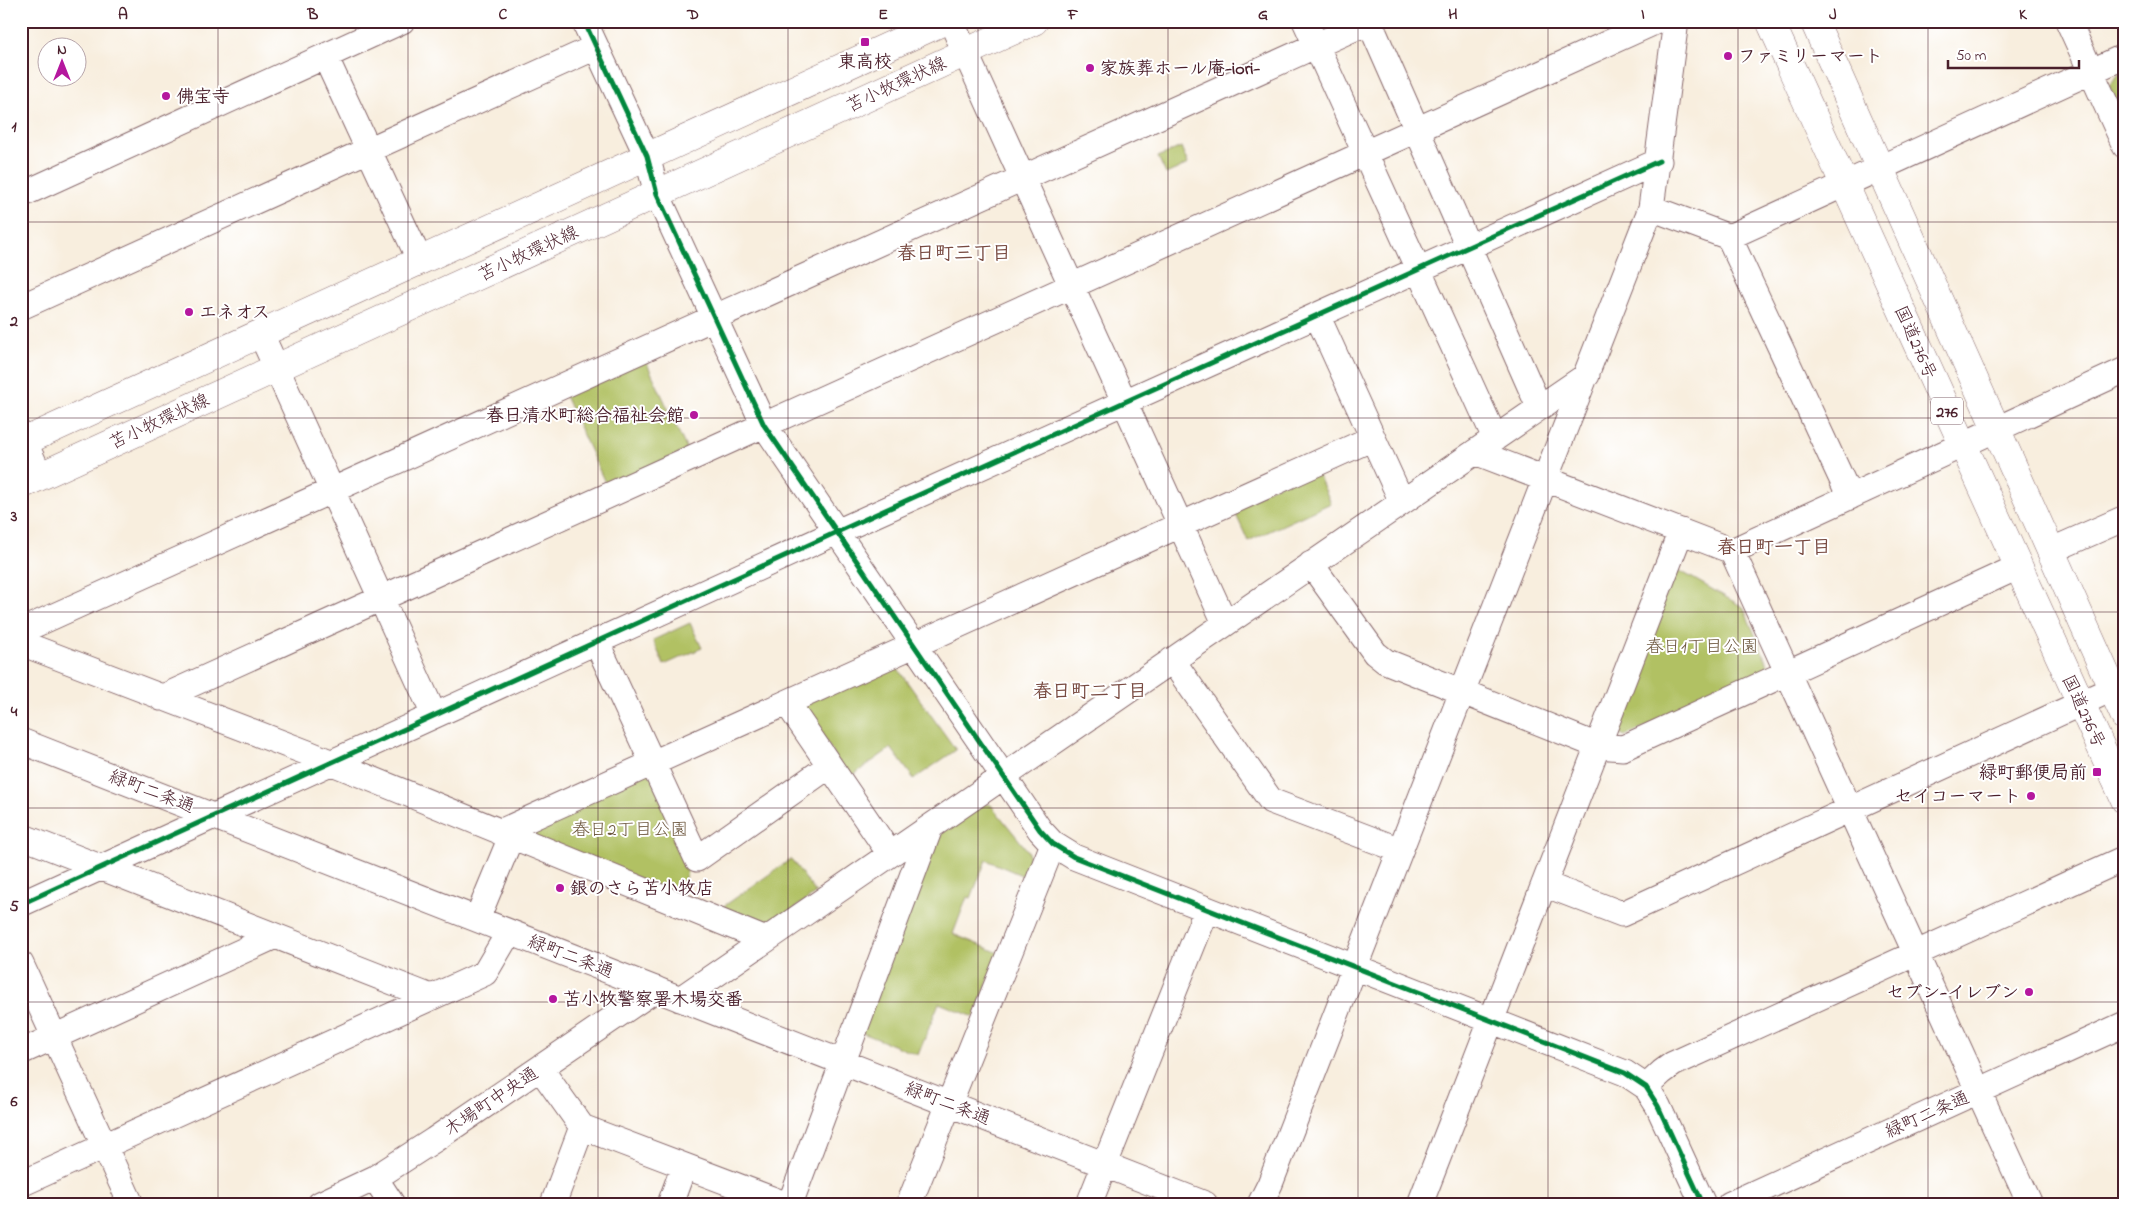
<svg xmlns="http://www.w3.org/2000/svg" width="2146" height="1225" font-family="'Indie Flower','Klee One',sans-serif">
<rect width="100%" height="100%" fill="#fff"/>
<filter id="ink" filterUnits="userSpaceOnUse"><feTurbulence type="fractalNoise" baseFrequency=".02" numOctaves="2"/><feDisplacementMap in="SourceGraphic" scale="10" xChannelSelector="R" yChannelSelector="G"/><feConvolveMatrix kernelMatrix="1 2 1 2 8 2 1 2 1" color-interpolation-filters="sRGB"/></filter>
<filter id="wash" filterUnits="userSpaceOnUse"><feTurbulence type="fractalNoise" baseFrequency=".0096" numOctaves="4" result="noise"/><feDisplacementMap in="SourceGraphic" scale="20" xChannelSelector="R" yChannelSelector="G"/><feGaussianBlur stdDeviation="1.12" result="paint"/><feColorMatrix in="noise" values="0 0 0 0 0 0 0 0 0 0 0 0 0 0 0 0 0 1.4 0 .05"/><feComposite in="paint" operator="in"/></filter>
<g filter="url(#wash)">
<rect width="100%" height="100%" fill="#f8eede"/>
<path fill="#b1c164" stroke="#7e7048" d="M 2125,68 L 2125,120 L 2109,85 Z
M 1181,147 L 1188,164 L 1166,174 L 1158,157 Z
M 645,359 L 687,450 L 607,487 L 565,396 Z
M 1315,468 L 1331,503 L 1248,541 L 1232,506 Z
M 1675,568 L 1743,607 L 1772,674 L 1625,736 L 1612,731 Z
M 690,623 L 702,648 L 664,665 L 653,640 Z
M 895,665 L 956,750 L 914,779 L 891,748 L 849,778 L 803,705 Z
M 651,771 L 692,858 L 679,895 L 531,836 L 531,826 Z
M 983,804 L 991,805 L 1028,851 L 1029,865 L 1026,877 L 986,860 L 971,898 L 967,897 L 953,934 L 999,953 L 974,1017 L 939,1003 L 918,1055 L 860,1032 L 934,838 Z
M 791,859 L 816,893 L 767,928 L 717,911 Z"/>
</g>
<g filter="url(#ink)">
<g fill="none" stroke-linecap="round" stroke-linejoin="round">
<g stroke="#87676a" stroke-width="27">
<path id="minor" d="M 584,21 L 647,156 L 657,194 L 764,425 L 1040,830 L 1053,844 L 1074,857 L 1625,1073 L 1646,1087 L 1658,1106 L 1703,1204
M 951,21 L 1225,623
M 1305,21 L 1495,438
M 1369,21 L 1539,407
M 2068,21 L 2125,146
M 325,56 L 420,261
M 21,195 L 402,21
M 1651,208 L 1729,237 L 1850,497
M 1729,237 L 2125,56
M 21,307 L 596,47
M 1317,315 L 1402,502
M 261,334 L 434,715
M 21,434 L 40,476
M 1475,452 L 1732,551 L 2030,1204
M 1732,551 L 2125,370
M 2050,551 L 2125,518
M 1311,564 L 1375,653 L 1385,661 L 1598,746 L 1623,748 L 2018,567
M 21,631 L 1370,21
M 596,641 L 697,859 L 829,766
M 21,643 L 308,753 L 766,940
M 1172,660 L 1271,801 L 1400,850
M 161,698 L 1657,21
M 787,703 L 890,854
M 21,741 L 1205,1204
M 500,832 L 1373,438
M 21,836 L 431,997
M 1544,884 L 1622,914 L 2125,683
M 21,904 L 872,516 L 1659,161
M 477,919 L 511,837
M 21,964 L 131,1204
M 680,999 L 1587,375
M 21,1052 L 273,937
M 540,1068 L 582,1127 L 785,1204
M 1646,1087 L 1662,1072 L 1673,1064 L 2125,858
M 375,1178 L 392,1204
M 21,1184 L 485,973 L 509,932
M 320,1204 L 375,1178 L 434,1140 L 656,989
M 553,1204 L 582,1127
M 670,1204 L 684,1166
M 790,1204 L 930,828
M 909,1204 L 1053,844
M 1089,1204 L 1207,909
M 1260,1204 L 1270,1184 L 1651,208 L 1676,21
M 1420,1204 L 1681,531
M 1730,1204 L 2125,1024"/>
</g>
<g stroke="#87676a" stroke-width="29">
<path id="major" d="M 21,443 L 944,21
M 21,485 L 1034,21"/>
</g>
<g stroke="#87676a" stroke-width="29">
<path id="highway" d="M 1770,21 L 2125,800
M 1814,21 L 2125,717"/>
</g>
<use href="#minor" stroke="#fff" stroke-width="25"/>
<use href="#major" stroke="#fff" stroke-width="28"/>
<use href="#highway" stroke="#fff" stroke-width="28"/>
<g stroke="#fff" stroke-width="8">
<path id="cycleway" d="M 584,21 L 647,156 L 657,194 L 764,425 L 1040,830 L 1053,844 L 1074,857 L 1625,1073 L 1646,1087 L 1658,1106 L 1703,1204
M 21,904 L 872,516 L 1659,161"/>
</g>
<use href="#cycleway" stroke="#00873e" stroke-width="5"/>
</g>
</g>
<path fill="none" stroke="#4a1f2b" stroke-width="1" stroke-opacity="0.55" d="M 218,21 L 218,1204M 408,21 L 408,1204M 598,21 L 598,1204M 788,21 L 788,1204M 978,21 L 978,1204M 1168,21 L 1168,1204M 1358,21 L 1358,1204M 1548,21 L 1548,1204M 1738,21 L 1738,1204M 1928,21 L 1928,1204M 21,222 L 2125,222M 21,418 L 2125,418M 21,612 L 2125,612M 21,808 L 2125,808M 21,1002 L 2125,1002"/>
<g fill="#b5179e" stroke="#fff" stroke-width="2">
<rect x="860" y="37" width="10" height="10" rx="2.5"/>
<circle cx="1728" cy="56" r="5"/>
<circle cx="1090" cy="68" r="5"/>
<circle cx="166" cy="96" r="5"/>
<circle cx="189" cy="312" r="5"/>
<circle cx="694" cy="415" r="5"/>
<rect x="2092" y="767" width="10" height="10" rx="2.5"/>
<circle cx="2031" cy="796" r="5"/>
<circle cx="560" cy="888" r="5"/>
<circle cx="2029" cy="992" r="5"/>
<circle cx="553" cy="999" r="5"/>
</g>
<g text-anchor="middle" stroke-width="4" stroke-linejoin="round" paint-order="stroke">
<rect fill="#fff" stroke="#80626b" stroke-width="1" x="1931" y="397.5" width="32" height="27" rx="4"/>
<g font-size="16" font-weight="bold" fill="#4a1f2b">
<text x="1947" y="417">276</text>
</g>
<g font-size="18" font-weight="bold" fill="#4a1f2b" stroke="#fff" text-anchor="start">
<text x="1738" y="62">ファミリーマート</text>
<text x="865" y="67" text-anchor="middle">東高校</text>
<text x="1100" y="74">家族葬ホール庵-iori-</text>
<text x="176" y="102">佛宝寺</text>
<text x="199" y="318">エネオス</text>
<text x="684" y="421" text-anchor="end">春日清水町総合福祉会館</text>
<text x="2087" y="778" text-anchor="end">緑町郵便局前</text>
<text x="2021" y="802" text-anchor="end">セイコーマート</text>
<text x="570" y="894">銀のさら苫小牧店</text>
<text x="2019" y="998" text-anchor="end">セブン-イレブン</text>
<text x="563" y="1005">苫小牧警察署木場交番</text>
</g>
<g font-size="18" fill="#4a1f2b" stroke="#fff">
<text transform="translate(896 84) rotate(-25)" y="6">苫小牧環状線</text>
<text transform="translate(528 253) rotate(-25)" y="6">苫小牧環状線</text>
<text transform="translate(1916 342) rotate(66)" y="6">国道276号</text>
<text transform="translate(159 421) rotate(-25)" y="6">苫小牧環状線</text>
<text transform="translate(2084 711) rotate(65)" y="6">国道276号</text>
<text transform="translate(152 791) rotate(21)" y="6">緑町二条通</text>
<text transform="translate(571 956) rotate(21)" y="6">緑町二条通</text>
<text transform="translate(491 1101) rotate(-34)" y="6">木場町中央通</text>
<text transform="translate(948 1103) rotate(21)" y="6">緑町二条通</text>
<text transform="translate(1927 1114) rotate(-24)" y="6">緑町二条通</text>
</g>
<g font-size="18" fill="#6e583f" stroke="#fff">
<text x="1702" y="652">春日1丁目公園</text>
<text x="630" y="835">春日2丁目公園</text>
</g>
<g font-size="19" font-weight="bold" fill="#784a41" stroke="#fff">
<text x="954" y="259">春日町三丁目</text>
<text x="1774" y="553">春日町一丁目</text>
<text x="1090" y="697">春日町二丁目</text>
</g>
</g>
<rect width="2146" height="1225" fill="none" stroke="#fff" stroke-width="55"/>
<g transform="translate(62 62)"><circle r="24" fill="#ffffff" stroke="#b7a5aa"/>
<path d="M0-4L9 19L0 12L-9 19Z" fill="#b5179e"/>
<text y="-8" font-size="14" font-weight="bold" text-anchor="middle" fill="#4a1f2b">N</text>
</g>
<path d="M1948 60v8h131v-8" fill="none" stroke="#4a1f2b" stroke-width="2.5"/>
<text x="1956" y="60" font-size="15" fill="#4a1f2b" stroke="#ffffff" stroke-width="4" paint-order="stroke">50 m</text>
<rect x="28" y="28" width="2090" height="1170" fill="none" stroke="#4a1f2b" stroke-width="2"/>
<g font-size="16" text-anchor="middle" font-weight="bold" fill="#4a1f2b">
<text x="123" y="19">A</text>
<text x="313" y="19">B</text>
<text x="503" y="19">C</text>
<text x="693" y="19">D</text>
<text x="883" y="19">E</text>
<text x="1073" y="19">F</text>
<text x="1263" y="19">G</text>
<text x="1453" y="19">H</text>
<text x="1643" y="19">I</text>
<text x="1833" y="19">J</text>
<text x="2023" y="19">K</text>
<text x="14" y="131">1</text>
<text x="14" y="326">2</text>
<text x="14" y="521">3</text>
<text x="14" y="716">4</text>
<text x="14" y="911">5</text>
<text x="14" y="1106">6</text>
</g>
</svg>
